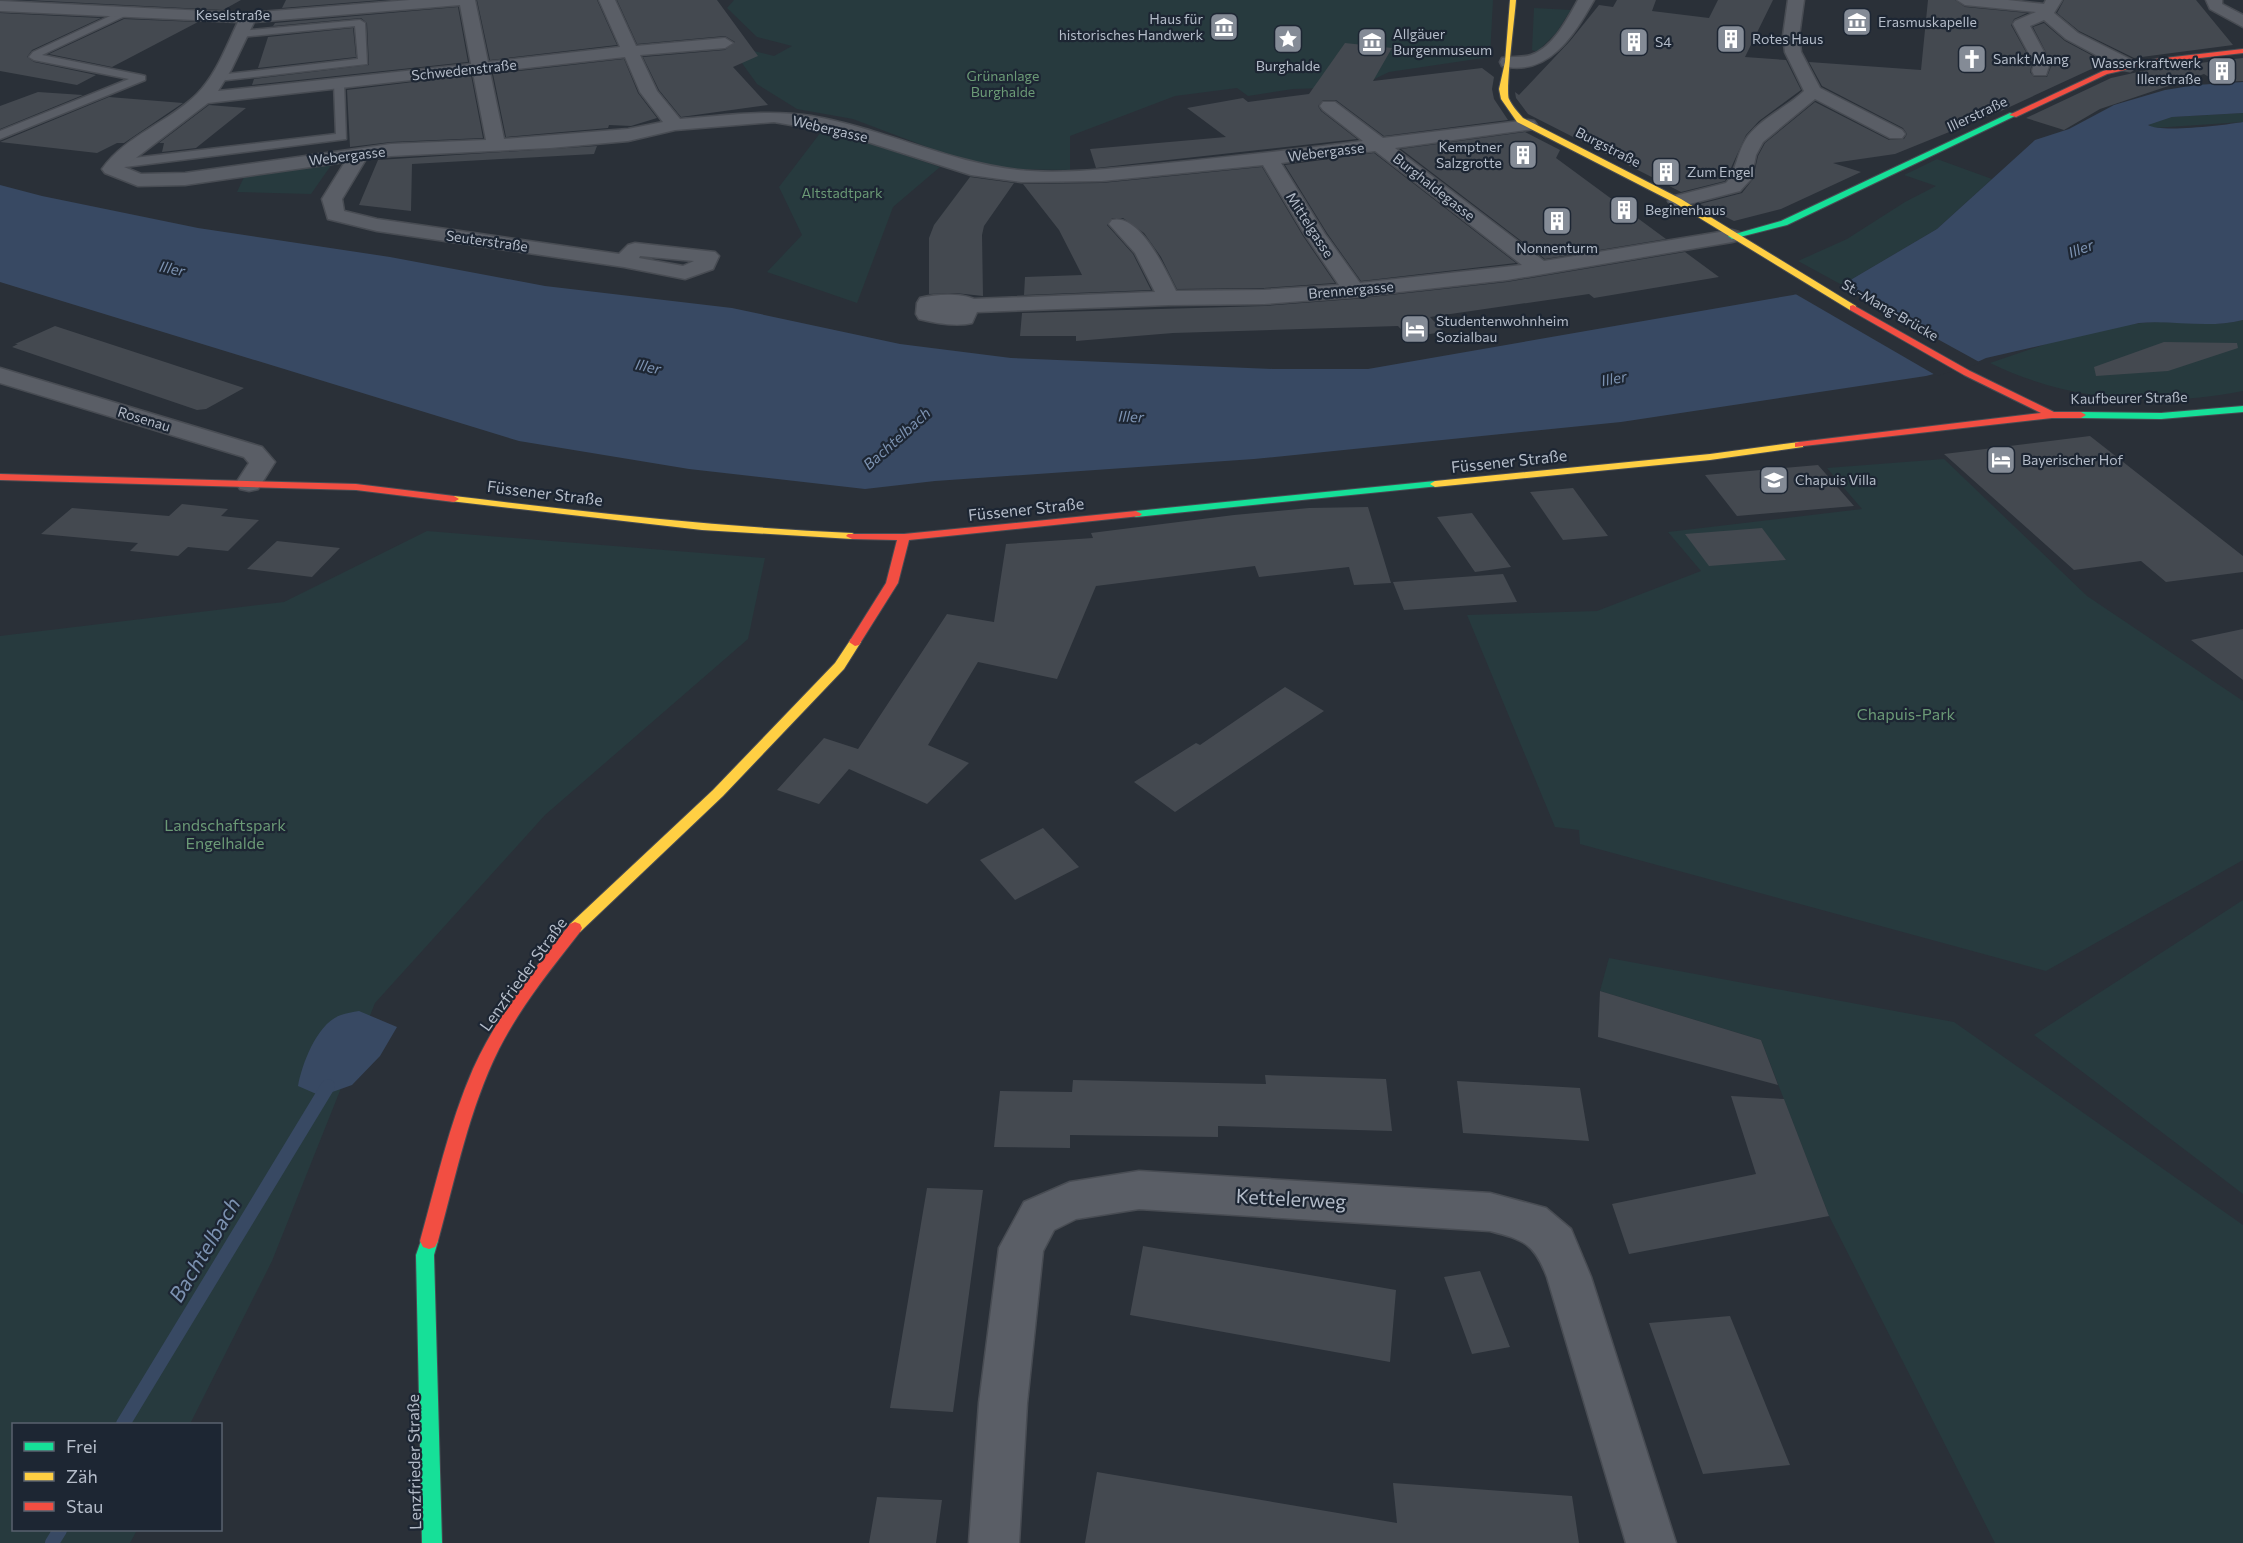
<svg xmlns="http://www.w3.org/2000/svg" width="2243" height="1543" font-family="Commissioner,sans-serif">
<rect width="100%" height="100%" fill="#2a3038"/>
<path fill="#273a3e" d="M 734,0 L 1493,0 L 1490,57 L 1389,72 L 1358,87 L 1293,89 L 1248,96 L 1237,88 L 1175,96 L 1070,136 L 1070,170 L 995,169 L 951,156 L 853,119 L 797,109 L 757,84 L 729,45 L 774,56 L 792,46 L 757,37 L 727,8 Z
M 1534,8 L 1571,10 L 1556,33 L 1537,52 L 1532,50 Z
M 2243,113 L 2243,122 L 2153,128 L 2148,124 L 2172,117 Z
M 824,128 L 940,167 L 893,207 L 857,303 L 767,272 L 802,235 L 779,187 Z
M 1937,159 L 1992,179 L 1937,229 L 1842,285 L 1798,261 L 1847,239 L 1905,202 L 1936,186 L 1904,175 Z
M 332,164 L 311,194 L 237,192 L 244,177 Z
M 2243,320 L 2243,391 C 2158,408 2068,401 1990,363 C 2039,346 2090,328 2142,323 C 2176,319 2209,329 2243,320 Z
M 1944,459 L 2087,596 L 2243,701 L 2243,860 L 2046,971 L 1580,844 L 1579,830 L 1555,827 L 1467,615 L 1597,611 L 1701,571 L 1668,532 L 1862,509 L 1827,468 Z
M 427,531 L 765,558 L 748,639 L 545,815 L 375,1003 L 272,1261 L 190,1424 L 14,1424 L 14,1530 L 137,1530 L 130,1543 L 0,1543 L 0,636 L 284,602 Z
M 2243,900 L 2243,1194 L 2034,1035 Z
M 1609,958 L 1954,1022 L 2243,1225 L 2243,1543 L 1995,1543 L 1829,1216 L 1761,1040 L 1600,991 Z"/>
<path fill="#384963" d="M 2243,82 L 2243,113 L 2172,117 L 2148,125 C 2160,133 2226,125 2243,122 L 2243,320 C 2208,329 2174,320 2139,323 L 1986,358 L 1973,364 L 1926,376 L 1621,422 L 1254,459 L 935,481 L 865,489 L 689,469 L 519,441 L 0,282 L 0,185 L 42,196 L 198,228 L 390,257 L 545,286 L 732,308 L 900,344 L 1011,358 L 1273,369 L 1368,369 L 1793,295 L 1833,285 L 1842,285 L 1937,229 L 2035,140 L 2069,129 L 2114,105 L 2165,90 L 2196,85 Z
M 359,1011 L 397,1027 L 380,1056 L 352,1085 L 321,1096 L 298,1086 C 302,1064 317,1023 341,1015 C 346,1013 353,1012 359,1011 Z"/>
<path fill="#2a3038" d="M 1834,282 L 1981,363 L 1937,376 L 1792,292 Z"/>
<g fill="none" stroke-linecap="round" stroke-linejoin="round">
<path stroke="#384963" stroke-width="14" d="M 123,1424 L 328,1086
M 52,1543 L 60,1530"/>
</g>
<path fill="#444950" d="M 26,0 L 241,0 L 223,10 Z
M 286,0 L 382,0 L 282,8 Z
M 477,0 L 597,0 L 617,45 L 490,60 Z
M 617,0 L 717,0 L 758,56 L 733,67 L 768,105 L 681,117 L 659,90 L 643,57 L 725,50 L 735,42 L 725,36 L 637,44 Z
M 1617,0 L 1656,0 L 1652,11 L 1709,18 L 1718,0 L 1773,0 L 1745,57 L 1786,60 L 1801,90 L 1759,121 L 1746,135 L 1725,181 L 1681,192 L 1528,114 L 1516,98 L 1515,92 L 1519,95 L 1570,41 L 1599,5 L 1613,7 Z
M 1928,0 L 1955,0 L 1965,7 L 2027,13 L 2014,19 L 2011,25 L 2032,63 L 2030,72 L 2034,77 L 2047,77 L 2052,64 L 2033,27 L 2044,23 L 2065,41 L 2108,64 L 2098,66 L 2001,111 L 1895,154 L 1833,163 L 1861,172 L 1781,209 L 1734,221 L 1700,204 L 1742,193 L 1753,179 L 1758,156 L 1765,143 L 1815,102 L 1889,140 L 1904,139 L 1907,134 L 1903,128 L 1822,86 L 1809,62 L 1921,70 Z
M 2064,0 L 2196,0 L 2233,45 L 2134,58 L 2079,31 L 2057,13 Z
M 458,7 L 468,62 L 252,85 L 254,79 L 369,65 L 367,23 L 361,18 L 273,26 L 275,23 Z
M 0,13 L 101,18 L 32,50 L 27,57 L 34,62 L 96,75 L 77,85 L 0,71 Z
M 124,19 L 198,22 L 112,67 L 49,54 Z
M 353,28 L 356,57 L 258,68 L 268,37 Z
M 1345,43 L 1392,48 L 1373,81 L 1482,68 L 1494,77 L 1492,89 L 1494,99 L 1508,120 L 1384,136 L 1336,100 L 1323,100 L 1318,106 L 1321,111 L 1357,139 L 1096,168 L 1090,149 L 1226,137 L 1187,108 L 1243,98 L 1248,102 L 1309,94 Z
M 2243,58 L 2243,81 L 2217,82 L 2204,74 L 2100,109 L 2064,130 L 2026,118 L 2111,78 L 2156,68 Z
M 624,59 L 638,93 L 657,118 L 631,126 L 609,125 L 608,128 L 506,137 L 493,74 Z
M 471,75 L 483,138 L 391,142 L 350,147 L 347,90 Z
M 38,92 L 83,95 L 0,129 L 0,106 Z
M 109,97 L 183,103 L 124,143 L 117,143 L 97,153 L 0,142 Z
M 209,105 L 246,108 L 196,148 L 162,152 L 164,143 L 159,143 Z
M 1525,132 L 1560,150 L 1556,158 L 1666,239 L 1545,259 L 1401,149 Z
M 597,146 L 594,154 L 412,164 L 411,211 L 359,205 L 378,160 Z
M 1374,153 L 1516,263 L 1361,281 L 1327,233 L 1285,165 Z
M 1262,167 L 1303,236 L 1335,283 L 1264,288 L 1177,289 L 1161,257 L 1144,233 L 1123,218 L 1112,218 L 1107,225 L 1133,254 L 1151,290 L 1024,295 L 1025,277 L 1082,275 L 1059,230 L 1023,184 L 1102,183 Z
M 970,177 L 1014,183 L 984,226 L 982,235 L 983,296 L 955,293 L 929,294 L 929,238 L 934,225 Z
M 1685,252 L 1719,277 L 1594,298 L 1589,294 L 1430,317 L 1444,332 L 1408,337 L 1398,326 L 1173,333 L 1076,341 L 1076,336 L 1020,336 L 1022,313 L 1264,306 L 1354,299 L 1507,282 Z
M 55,326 L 165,362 L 244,388 L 206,409 L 197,410 L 12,347 L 18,344 L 15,344 Z
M 2164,342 L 2237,343 L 2238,348 L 2168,371 L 2096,376 L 2094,367 Z
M 2090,436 L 2243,556 L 2243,572 L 2166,582 L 2141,561 L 2074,570 L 1944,454 Z
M 1818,465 L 1854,506 L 1737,516 L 1705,475 Z
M 1573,488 L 1608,536 L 1563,540 L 1530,492 Z
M 182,504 L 228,509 L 221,516 L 259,520 L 228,551 L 188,547 L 178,556 L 130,551 L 138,543 L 41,534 L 72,508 L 169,516 Z
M 1368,507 L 1391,583 L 1354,585 L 1349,567 L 1259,577 L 1255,566 L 1096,586 L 1057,679 L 978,662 L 928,745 L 969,763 L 927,804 L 849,769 L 819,804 L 777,790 L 824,738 L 858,749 L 947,614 L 994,622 L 1006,544 L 1093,538 L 1091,533 L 1234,515 L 1309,508 Z
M 1472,513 L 1511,567 L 1475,572 L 1437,517 Z
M 1762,528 L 1786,560 L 1709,566 L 1685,534 Z
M 277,541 L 340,548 L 312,577 L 247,569 Z
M 1503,574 L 1517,602 L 1404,610 L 1393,582 Z
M 2243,629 L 2243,680 L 2191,640 Z
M 1285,687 L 1324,711 L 1175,812 L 1134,782 L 1196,743 L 1200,745 Z
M 1043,828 L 1079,867 L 1015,900 L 980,860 Z
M 1600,991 L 1761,1040 L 1778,1085 L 1598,1037 Z
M 1265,1075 L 1386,1079 L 1392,1131 L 1218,1126 L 1218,1137 L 1070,1135 L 1070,1148 L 994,1147 L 1000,1091 L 1072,1092 L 1073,1080 L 1266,1084 Z
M 1457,1081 L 1580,1088 L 1589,1141 L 1463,1133 Z
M 1731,1096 L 1784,1099 L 1829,1216 L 1629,1254 L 1612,1204 L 1756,1174 Z
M 927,1188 L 983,1190 L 953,1412 L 890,1408 Z
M 1143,1246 L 1396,1290 L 1390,1362 L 1130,1315 Z
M 1480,1271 L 1510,1347 L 1472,1354 L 1444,1277 Z
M 1730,1316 L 1769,1413 L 1790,1465 L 1703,1474 L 1649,1323 Z
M 1097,1472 L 1397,1523 L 1393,1483 L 1572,1496 L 1579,1543 L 1085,1543 Z
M 877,1497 L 942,1500 L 936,1543 L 869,1543 Z"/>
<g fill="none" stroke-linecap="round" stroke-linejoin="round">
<g stroke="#484c53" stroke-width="3">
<path id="lane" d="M 123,10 L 127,11 L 127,15 L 42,55 L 141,75 L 145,76 L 145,80 L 0,139 L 0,131 L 129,79 L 34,60 L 29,57 L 33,52 Z
M 360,20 L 365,23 L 367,64 L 218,81 L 213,78 L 218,75 L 358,59 L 355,26 L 240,37 L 235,34 L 240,31 Z
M 339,80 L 344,83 L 346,139 L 117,168 L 111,164 L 117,160 L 336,134 L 334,83 Z"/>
</g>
<g stroke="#484c53" stroke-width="3">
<path id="street" d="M 410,0 L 475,0 L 488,62 L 620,47 L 599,0 L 615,0 L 636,46 L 725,38 L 733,43 L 725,48 L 640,55 L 657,91 L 680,119 C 724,116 767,109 811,116 C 882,128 947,162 1018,170 C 1063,175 1114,168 1159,164 C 1227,157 1295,150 1363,141 L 1323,110 L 1320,106 L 1323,102 L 1335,102 L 1383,138 L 1528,120 L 1534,121 L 1537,125 L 1534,129 L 1395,148 L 1544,261 L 1732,230 L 1739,232 L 1742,236 L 1739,240 L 1732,242 L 1507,280 L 1354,297 L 1264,304 L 1169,305 L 977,312 L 972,323 C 956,327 935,323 919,319 L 916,314 L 917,303 L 920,298 C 936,294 960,293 974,299 L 1155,292 L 1135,253 L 1109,224 L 1112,220 C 1140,213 1166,271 1176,291 L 1264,290 L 1339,285 L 1305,235 L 1263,165 L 1102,181 L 1021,182 L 971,175 L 843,134 L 774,122 L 675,130 L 628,141 L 550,148 L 391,156 L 366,159 L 342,199 L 344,211 L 377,219 L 619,254 L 628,245 L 635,243 L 715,252 L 719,256 L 713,269 L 685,279 L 624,267 L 377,231 L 328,219 L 322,199 L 345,162 L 185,185 L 138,186 L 105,173 L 102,169 C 125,136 169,122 197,94 C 216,75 226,47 238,22 L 0,11 L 0,1 L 248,13 ZM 460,5 L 471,64 L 218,91 L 231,70 L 254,22 ZM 625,57 L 640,92 L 663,122 L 628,129 L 504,139 L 490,72 ZM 473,73 L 486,140 L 391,144 L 185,173 L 141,174 L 124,167 L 208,103 ZM 1375,151 L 1522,265 L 1360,283 L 1325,234 L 1281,163 ZM 640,256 L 694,261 L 683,266 L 639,258 Z
M 1578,0 L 1594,0 C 1574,35 1549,77 1502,66 L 1500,62 L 1502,58 C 1512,56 1522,58 1531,55 C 1553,48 1568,18 1578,0 Z
M 1788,0 L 1804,0 L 1799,36 L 1801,52 L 1820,88 L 1902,130 L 1905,134 L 1902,138 L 1890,138 L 1815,99 L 1763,142 L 1756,155 L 1751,179 L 1740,191 L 1678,207 L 1671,205 L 1668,201 L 1671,197 L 1726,183 C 1736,173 1737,151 1748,136 C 1763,117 1787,107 1804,91 L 1785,52 L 1783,36 Z
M 1957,0 L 2008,0 L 2044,4 L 2046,0 L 2062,0 L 2054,13 L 2078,33 L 2136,62 L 2138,66 L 2130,71 L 2124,70 L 2066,39 L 2044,20 L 2030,26 L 2050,63 L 2046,75 L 2034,75 L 2032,71 L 2034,63 L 2013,24 L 2015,21 L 2036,12 L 1965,5 Z
M 2206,0 L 2222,0 L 2222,4 L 2243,15 L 2243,27 L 2210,9 Z
M 0,368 L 262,447 L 275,462 L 258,489 L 249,491 L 240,489 L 236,483 L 249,463 L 244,457 L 0,383 Z
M 1139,1171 L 1490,1193 L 1546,1208 L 1571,1229 L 1591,1277 L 1676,1543 L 1626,1543 L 1547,1277 C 1534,1243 1524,1240 1490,1231 L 1139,1209 L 1076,1219 L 1054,1230 L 1043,1251 L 1027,1403 L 1019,1543 L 969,1543 L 979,1403 L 999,1248 L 1024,1202 L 1070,1182 Z"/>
</g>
<g stroke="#484c53" stroke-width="2">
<path id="fast" d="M 2010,113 L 2017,115 L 1787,225 L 1732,239 L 1728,236 L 1781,221 Z
M 2243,406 L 2243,412 L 2161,419 L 2081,418 L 2076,415 L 2081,412 L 2161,413 Z
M 1435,481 L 1440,484 L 1439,486 L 1136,517 L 1130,514 L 1136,511 Z
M 429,1233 L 435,1235 L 438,1241 L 434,1255 L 442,1543 L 422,1543 L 416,1255 L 423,1235 Z"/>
</g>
<g stroke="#484c53" stroke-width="2">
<path id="slow" d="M 1510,0 L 1516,0 C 1515,15 1505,92 1509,99 C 1512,106 1518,112 1523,118 L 1681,199 L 1856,306 L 1856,310 L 1850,310 L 1675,203 L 1517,122 L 1501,99 L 1499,89 L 1505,62 Z
M 1799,442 L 1803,443 L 1803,447 L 1710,460 L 1435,487 L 1430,484 L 1435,481 L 1710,454 Z
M 454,496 C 586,512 719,527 852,533 L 858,536 L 852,539 L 702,530 L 450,501 L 450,497 Z
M 855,638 L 861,642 L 844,669 L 723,796 L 580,932 L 570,932 L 568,928 L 570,924 L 713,790 L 835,663 L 851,639 Z"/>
</g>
<g stroke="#484c53" stroke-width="2">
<path id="jam" d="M 2243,49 L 2243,53 L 2156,63 L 2107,74 L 2016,117 L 2009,115 L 2103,71 L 2156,59 Z
M 1853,305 L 1970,371 L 2054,412 L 2081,412 L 2086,415 L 2081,418 L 2052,418 L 1795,447 L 1795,443 L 1799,442 L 2041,413 L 1964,375 L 1850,310 L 1850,306 Z
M 0,474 L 356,484 L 454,496 L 459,499 L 454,502 L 356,490 L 0,480 Z
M 1136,511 L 1142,514 L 1140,516 L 909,540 L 898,583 L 859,645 L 855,646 L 849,642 L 886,583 L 897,540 L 852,539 L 846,536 L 848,534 L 904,534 Z
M 575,922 L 580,924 L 582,928 L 580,932 C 551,969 521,1006 499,1049 C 469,1109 456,1176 438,1241 L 435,1247 L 429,1249 L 423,1247 L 420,1241 C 436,1184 449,1124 473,1069 C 497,1016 533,970 570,924 Z"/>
</g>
<use href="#lane" fill="#5a5e66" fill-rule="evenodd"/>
<use href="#street" fill="#5a5e66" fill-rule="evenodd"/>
<use href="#fast" fill="#16e098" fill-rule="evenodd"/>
<use href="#slow" fill="#ffcf43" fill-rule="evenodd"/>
<use href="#jam" fill="#f24e42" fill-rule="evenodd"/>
</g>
<defs>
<g id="museum-square" transform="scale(1.5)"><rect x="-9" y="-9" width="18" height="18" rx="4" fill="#848b96" stroke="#1d2633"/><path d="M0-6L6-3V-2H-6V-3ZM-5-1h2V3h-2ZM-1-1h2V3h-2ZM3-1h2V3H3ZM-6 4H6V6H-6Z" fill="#fff"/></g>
<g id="sight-square" transform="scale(1.5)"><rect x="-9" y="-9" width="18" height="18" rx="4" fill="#848b96" stroke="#1d2633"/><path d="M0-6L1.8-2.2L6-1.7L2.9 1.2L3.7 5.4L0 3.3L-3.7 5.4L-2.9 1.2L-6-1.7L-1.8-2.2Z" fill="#fff"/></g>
<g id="building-square" transform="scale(1.5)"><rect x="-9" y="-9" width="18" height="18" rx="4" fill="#848b96" stroke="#1d2633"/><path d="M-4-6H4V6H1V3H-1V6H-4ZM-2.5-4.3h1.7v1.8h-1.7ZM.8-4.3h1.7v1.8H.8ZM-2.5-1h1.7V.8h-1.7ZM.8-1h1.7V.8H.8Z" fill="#fff"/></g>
<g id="church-square" transform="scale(1.5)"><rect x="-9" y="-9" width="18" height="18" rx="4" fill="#848b96" stroke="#1d2633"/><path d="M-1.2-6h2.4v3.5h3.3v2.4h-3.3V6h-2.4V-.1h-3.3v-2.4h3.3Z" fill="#fff"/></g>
<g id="hotel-square" transform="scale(1.5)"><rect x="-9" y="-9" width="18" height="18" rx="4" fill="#848b96" stroke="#1d2633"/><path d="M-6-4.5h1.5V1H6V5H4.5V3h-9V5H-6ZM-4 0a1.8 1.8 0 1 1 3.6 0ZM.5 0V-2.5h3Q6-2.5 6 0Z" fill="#fff"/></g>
<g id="school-square" transform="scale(1.5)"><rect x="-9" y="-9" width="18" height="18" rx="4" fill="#848b96" stroke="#1d2633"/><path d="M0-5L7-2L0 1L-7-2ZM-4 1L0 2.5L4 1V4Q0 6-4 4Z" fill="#fff"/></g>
</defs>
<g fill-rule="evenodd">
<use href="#museum-square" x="1857" y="22"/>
<use href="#museum-square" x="1224" y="27"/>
<use href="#sight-square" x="1288" y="39"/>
<use href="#building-square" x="1731" y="39"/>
<use href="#museum-square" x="1372" y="42"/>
<use href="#building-square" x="1634" y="42"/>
<use href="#church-square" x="1972" y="59"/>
<use href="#building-square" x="2222" y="71"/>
<use href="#building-square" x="1523" y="155"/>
<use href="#building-square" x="1666" y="172"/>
<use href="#building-square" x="1624" y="210"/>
<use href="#building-square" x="1557" y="221"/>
<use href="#hotel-square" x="1415" y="329"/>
<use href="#hotel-square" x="2001" y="460"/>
<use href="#school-square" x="1774" y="480"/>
</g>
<g text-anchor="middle" stroke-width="4.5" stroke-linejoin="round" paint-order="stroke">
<g font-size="14" fill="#b4bcc9" stroke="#1d2633">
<text x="233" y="20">Keselstraße</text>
<text transform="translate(464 70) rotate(-6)" y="5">Schwedenstraße</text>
<text transform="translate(1977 114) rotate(-25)" y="5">Illerstraße</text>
<text transform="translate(830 129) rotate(13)" y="5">Webergasse</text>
<text transform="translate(1608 147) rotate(27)" y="5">Burgstraße</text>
<text transform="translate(1326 152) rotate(-7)" y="5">Webergasse</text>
<text transform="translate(347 156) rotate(-7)" y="5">Webergasse</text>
<text transform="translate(1434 187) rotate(38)" y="5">Burghaldegasse</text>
<text transform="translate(1310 225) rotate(57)" y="5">Mittelgasse</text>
<text transform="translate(487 241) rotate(8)" y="5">Seuterstraße</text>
<text transform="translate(1351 290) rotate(-5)" y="5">Brennergasse</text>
<text transform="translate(1890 310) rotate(30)" y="5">St.-Mang-Brücke</text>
<text transform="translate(2129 398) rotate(-1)" y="5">Kaufbeurer Straße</text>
<text transform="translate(144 419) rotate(17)" y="5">Rosenau</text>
</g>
<g font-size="14" fill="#b4bcc9" stroke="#1d2633" text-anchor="start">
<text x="1203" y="24" text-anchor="end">Haus für<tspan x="1203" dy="16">historisches Handwerk</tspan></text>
<text x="1878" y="27">Erasmuskapelle</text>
<text x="1393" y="39">Allgäuer<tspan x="1393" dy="16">Burgenmuseum</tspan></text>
<text x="1752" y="44">Rotes Haus</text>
<text x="1655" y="47">S4</text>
<text x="1993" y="64">Sankt Mang</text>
<text x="2201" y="68" text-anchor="end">Wasserkraftwerk<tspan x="2201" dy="16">Illerstraße</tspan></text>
<text x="1288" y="71" text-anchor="middle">Burghalde</text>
<text x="1502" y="152" text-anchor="end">Kemptner<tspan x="1502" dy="16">Salzgrotte</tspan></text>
<text x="1687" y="177">Zum Engel</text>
<text x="1645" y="215">Beginenhaus</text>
<text x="1557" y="253" text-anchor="middle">Nonnenturm</text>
<text x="1436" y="326">Studentenwohnheim<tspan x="1436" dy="16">Sozialbau</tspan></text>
<text x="2022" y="465">Bayerischer Hof</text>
<text x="1795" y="485">Chapuis Villa</text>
</g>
<g font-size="14" fill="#6b9a76" stroke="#1d2633">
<text x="1003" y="81">Grünanlage<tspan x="1003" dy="16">Burghalde</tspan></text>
<text x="842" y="198">Altstadtpark</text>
</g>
<g font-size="15" font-style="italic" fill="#7c92b1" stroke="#1d2633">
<text transform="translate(2081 249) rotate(-21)" y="5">Iller</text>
<text transform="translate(172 269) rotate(12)" y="5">Iller</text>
<text transform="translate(648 367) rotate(12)" y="5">Iller</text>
<text transform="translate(1614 379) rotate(-11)" y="5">Iller</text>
<text transform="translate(1131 417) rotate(2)" y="5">Iller</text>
<text transform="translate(897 439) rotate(-42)" y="5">Bachtelbach</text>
</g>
<g font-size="16" fill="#b4bcc9" stroke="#1d2633">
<text transform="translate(1509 461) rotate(-6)" y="6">Füssener Straße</text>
<text transform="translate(545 493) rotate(7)" y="6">Füssener Straße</text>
<text transform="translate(1026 509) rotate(-6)" y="6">Füssener Straße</text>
<text transform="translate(523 974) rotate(-54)" y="6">Lenzfrieder Straße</text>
<text transform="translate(414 1462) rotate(-91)" y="6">Lenzfrieder Straße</text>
</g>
<g font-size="16" fill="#6b9a76" stroke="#1d2633">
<text x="1906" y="720">Chapuis-Park</text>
<text x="225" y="831">Landschaftspark<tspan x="225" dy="18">Engelhalde</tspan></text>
</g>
<g font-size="20" fill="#b4bcc9" stroke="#1d2633">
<text transform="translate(1291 1199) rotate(3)" y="7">Kettelerweg</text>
</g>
<g font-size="21" font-style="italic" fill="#7c92b1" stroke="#1d2633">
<text transform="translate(205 1250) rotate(-59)" y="7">Bachtelbach</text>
</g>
</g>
<rect x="12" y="1423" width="210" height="108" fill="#1d2633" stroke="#59626f" stroke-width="1.5"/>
<rect x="24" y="1442" width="30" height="9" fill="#16e098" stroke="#59626f" stroke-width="1.5"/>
<text x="66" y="1453" font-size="18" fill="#b4bcc9">Frei</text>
<rect x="24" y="1472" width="30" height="9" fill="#ffcf43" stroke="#59626f" stroke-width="1.5"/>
<text x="66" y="1483" font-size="18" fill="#b4bcc9">Zäh</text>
<rect x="24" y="1502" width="30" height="9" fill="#f24e42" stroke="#59626f" stroke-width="1.5"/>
<text x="66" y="1513" font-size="18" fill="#b4bcc9">Stau</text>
</svg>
